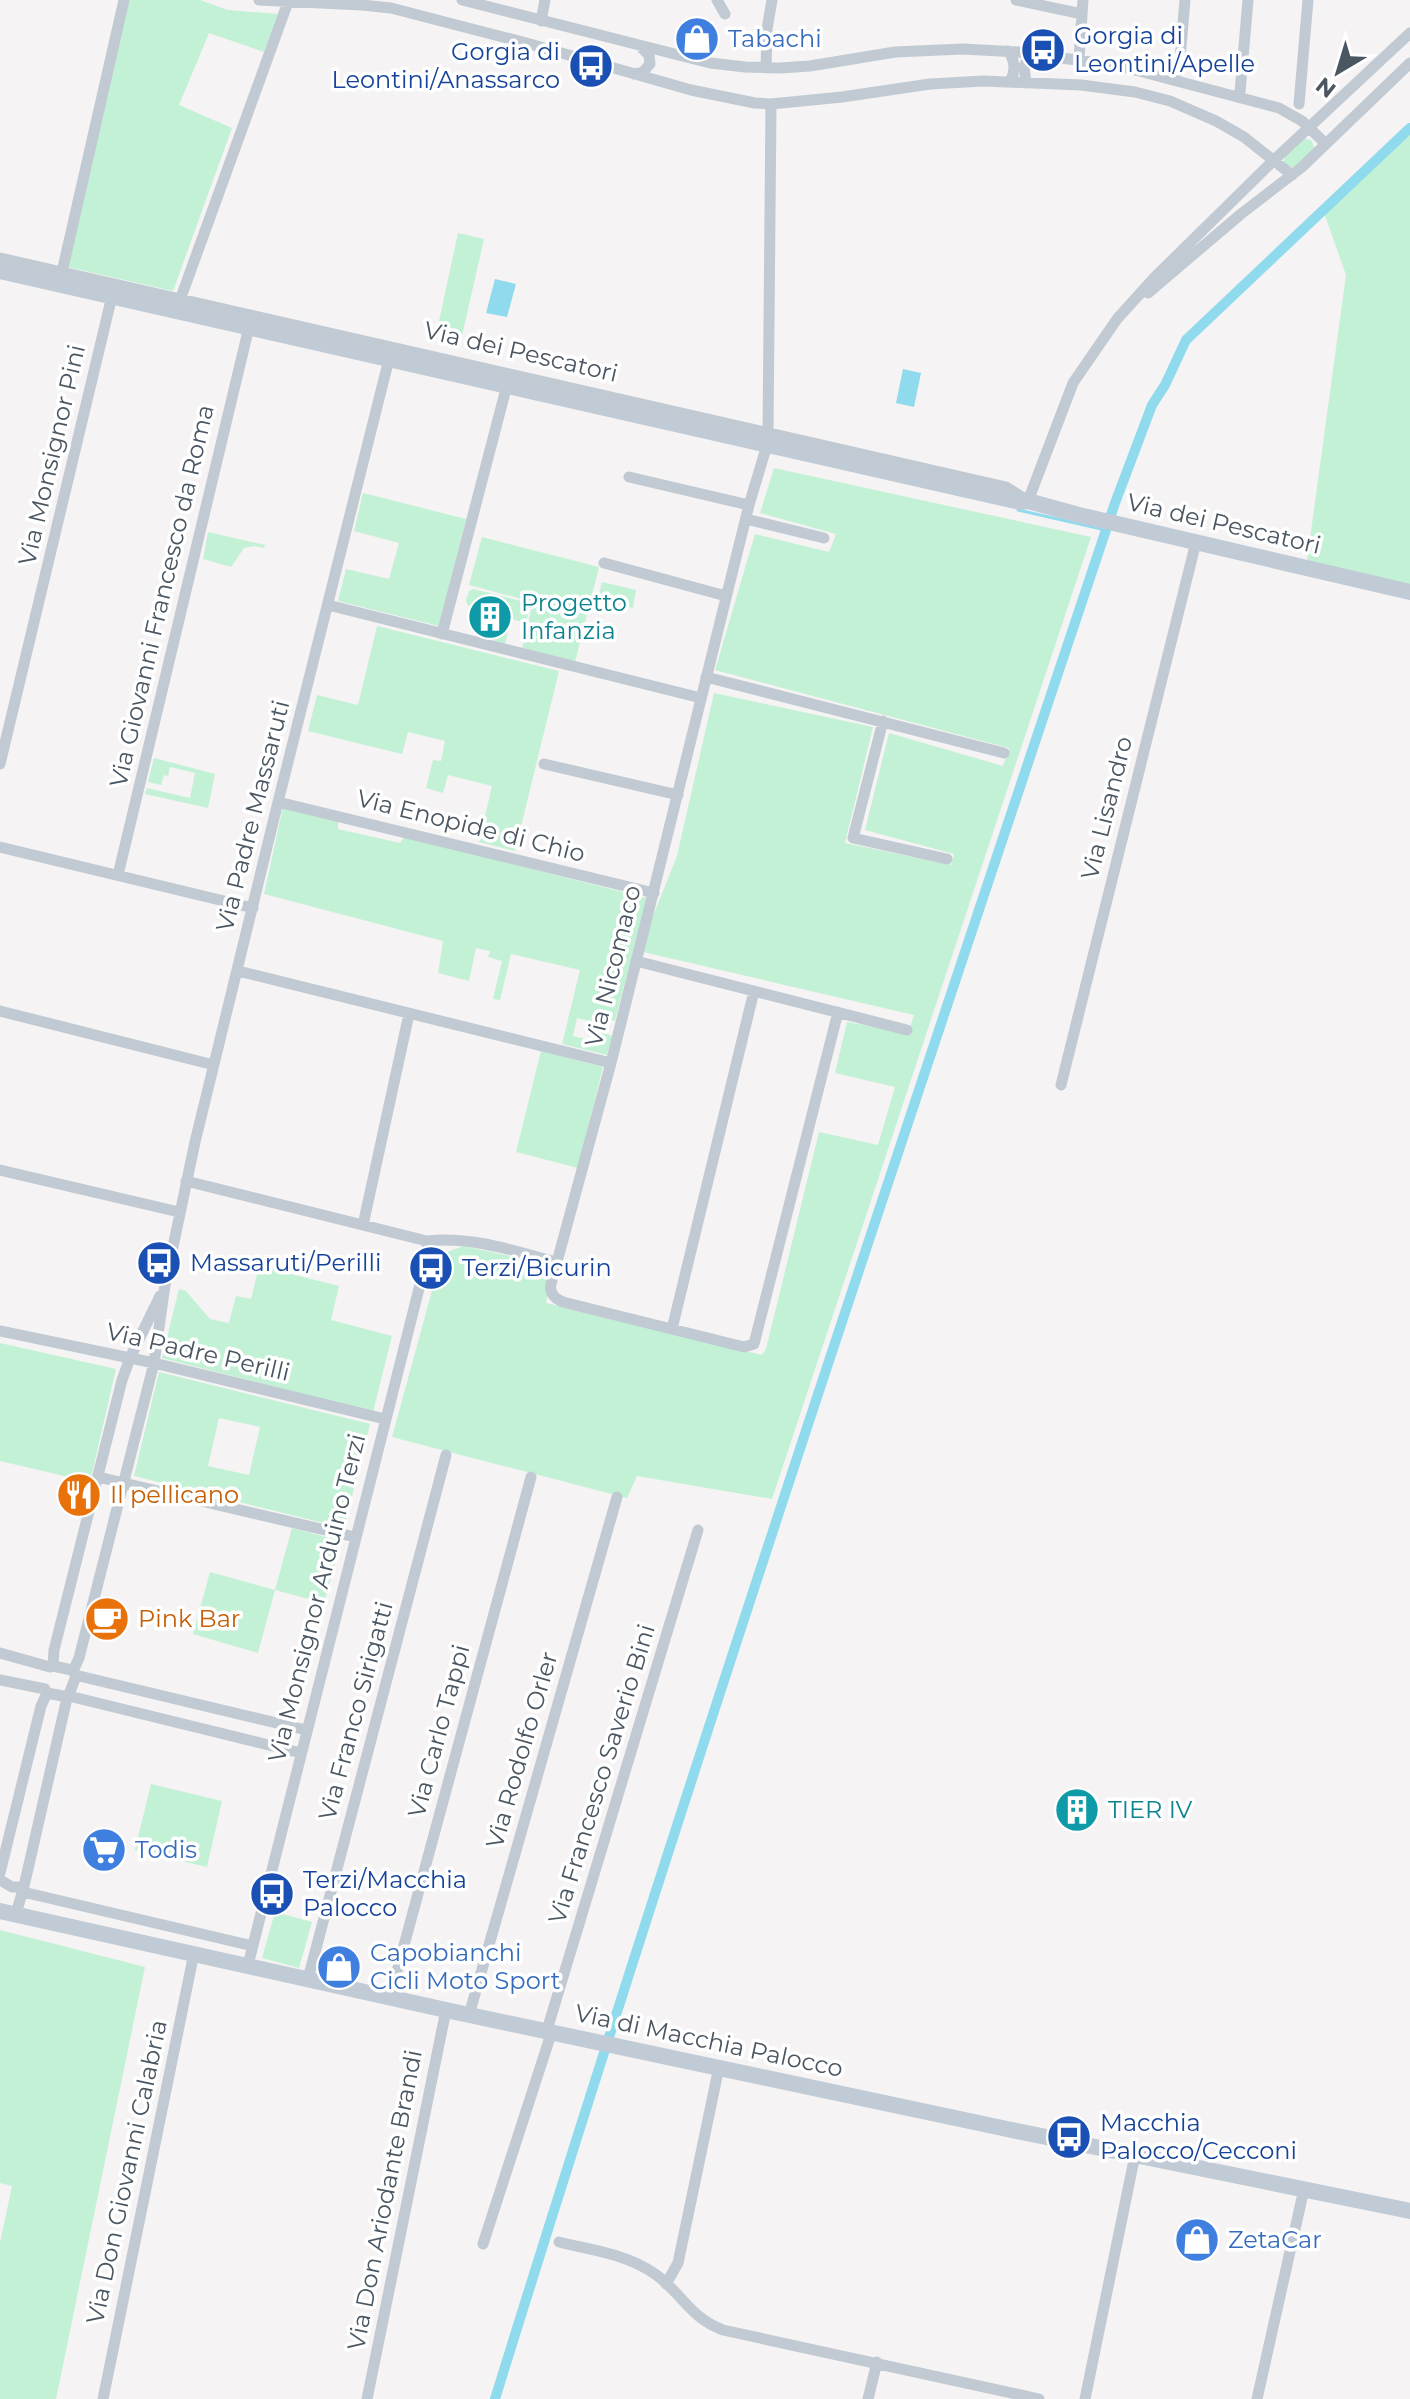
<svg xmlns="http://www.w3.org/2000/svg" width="1410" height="2399" font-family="Montserrat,sans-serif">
<rect width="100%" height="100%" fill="#f5f3f3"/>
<path fill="#c3f1d5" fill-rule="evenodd" d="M 127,0 L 200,0 L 228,10 L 278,14 L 264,52 L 209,33 L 179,105 L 232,128 L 173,291 L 67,267 Z
M 1410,128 L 1410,592 L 1306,568 L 1346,275 L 1323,210 Z
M 1305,138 L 1312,141 L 1314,148 L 1296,166 L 1290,167 L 1284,162 L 1285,155 Z
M 458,233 L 484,239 L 461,340 L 436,335 Z
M 774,468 L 1091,537 L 772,1499 L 637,1476 L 627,1498 L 392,1437 L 442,1254 L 463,1246 L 547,1264 L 552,1269 L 546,1303 L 762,1355 L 766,1349 L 819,1132 L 878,1145 L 895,1087 L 835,1073 L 847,1022 L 908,1033 L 914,1015 L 639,951 L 677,856 L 714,693 L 873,727 L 845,843 L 951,865 L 954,854 L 865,830 L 889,733 L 1003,766 L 1009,748 L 715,670 L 755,534 L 829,552 L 836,534 L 760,513 Z
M 363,493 L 466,519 L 439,626 L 338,601 L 346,569 L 389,579 L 399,543 L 354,531 Z
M 208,532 L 265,545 L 264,548 L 254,546 L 244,548 L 231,567 L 203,559 Z
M 482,537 L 599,567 L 575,662 L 522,648 L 533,602 L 469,585 Z
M 602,582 L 636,590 L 633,608 L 598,599 Z
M 473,589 L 525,602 L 523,609 L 529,611 L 526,623 L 511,619 L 505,644 L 492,640 L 494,632 L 499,633 L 503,615 L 497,597 L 468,606 L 466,600 L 469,591 Z
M 377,626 L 559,671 L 515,851 L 479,842 L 492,786 L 448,775 L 443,793 L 426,788 L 433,760 L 441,761 L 445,741 L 408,732 L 402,754 L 308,731 L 317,695 L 358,705 Z
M 154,758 L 215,774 L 208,808 L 145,794 L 147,788 L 190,798 L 195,773 L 170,767 L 168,776 L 164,775 L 161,785 L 148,782 Z
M 283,807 L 338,821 L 338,829 L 400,843 L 404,837 L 647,898 L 615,1021 L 608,1020 L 607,1025 L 577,1018 L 573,1036 L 594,1041 L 597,1031 L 612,1036 L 607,1055 L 562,1044 L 580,970 L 511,954 L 500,1000 L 493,999 L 502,961 L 488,957 L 490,951 L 476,948 L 469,981 L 438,973 L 443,941 L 264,894 Z
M 541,1051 L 603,1067 L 578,1168 L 516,1152 Z
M 259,1266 L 339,1286 L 331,1320 L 392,1336 L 373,1412 L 162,1358 L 179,1289 L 186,1291 L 210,1319 L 229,1323 L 236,1296 L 251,1299 Z
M 0,1343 L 116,1369 L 90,1482 L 0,1461 Z
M 159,1372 L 370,1424 L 344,1528 L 134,1476 ZM 219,1418 L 260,1427 L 249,1475 L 208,1466 Z
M 292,1528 L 341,1541 L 324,1603 L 275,1590 L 258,1653 L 193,1634 L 210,1572 L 275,1590 Z
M 151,1784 L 222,1801 L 207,1867 L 135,1850 Z
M 275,1912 L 312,1922 L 299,1968 L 262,1958 Z
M 0,1930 L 145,1967 L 56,2399 L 0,2399 L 0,2243 L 12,2186 L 0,2183 Z"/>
<path fill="#90daee" d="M 495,279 L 516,284 L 507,317 L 486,313 Z
M 903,369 L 921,373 L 914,407 L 896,403 Z"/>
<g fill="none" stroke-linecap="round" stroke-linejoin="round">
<path stroke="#90daee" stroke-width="3" d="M 1018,510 L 1106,530"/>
<path stroke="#90daee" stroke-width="10" d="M 495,2399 C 692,1764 904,1134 1115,503 L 1152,405 L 1165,385 L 1186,340 L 1410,128"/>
<path stroke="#c1cad2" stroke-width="11" d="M 259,0 L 362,5 L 391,8 L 530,44 L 691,90 L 755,103 L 771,104 L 842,97 L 930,84 L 983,81 L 1081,85 L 1135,92 L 1170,101 L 1216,121 L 1244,137 L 1292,175
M 462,0 L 710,63 L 745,67 L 780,68 L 810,66 L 895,52 L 963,49 L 1018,52 L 1120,66 L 1279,108 L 1302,121 L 1326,144
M 717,0 L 725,14
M 1016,0 L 1082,14
M 541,21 L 545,0
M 1008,51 C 1015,60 1016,71 1010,82
M 1079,59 L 1083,0
M 766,68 L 767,29 L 772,0
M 1179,71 L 1185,0
M 634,74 L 643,72 L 650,64 L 649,55 L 642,48
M 1026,83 L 1024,66 L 1032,53
M 1240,92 L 1248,0
M 1299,104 L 1308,0
M 0,258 L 1006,487 L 1028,501 L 1073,383 L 1117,319 L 1155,277 L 1274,160 L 1410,33
M 62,272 L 124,0
M 1148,293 L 1241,214 L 1302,167 L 1410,63
M 180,300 L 288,2
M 768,433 L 771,104
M 767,445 L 749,505 L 611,1063 L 551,1284 C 549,1293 555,1299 563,1302 L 744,1347 L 754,1344 L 838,1012
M 629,477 L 749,505
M 746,519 L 824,538
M 604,563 L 726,596
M 328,605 L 701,698
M 442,634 L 507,385
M 706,677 L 1004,753
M 883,721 L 853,838 L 947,859
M 0,764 L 112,296
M 544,764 L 678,795
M 278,802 L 654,893
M 0,847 L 253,908
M 118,875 L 249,327
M 636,961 L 907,1030
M 238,971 L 611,1063
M 0,1011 L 214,1065
M 1061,1085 L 1196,542
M 0,1170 L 179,1212
M 186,1181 L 427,1241 C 472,1236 514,1251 556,1262
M 363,1225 L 409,1014
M 672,1329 L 754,991
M 0,1331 L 154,1363 L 385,1419
M 98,1477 L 355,1537
M 0,1653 L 50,1667
M 53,1666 L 54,1650 L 122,1380 L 130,1358 L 160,1296
M 73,1671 L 79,1658 L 154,1363 L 165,1285 L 195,1142 L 278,802 L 389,359
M 75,1675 L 306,1730
M 0,1680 L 45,1689
M 47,1693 L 68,1697 L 76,1676 L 72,1670 L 53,1666
M 69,1696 L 301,1753
M 0,1873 L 41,1706 L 47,1693
M 0,1880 L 12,1887 L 24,1887
M 23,1892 L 253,1946
M 16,1914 L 25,1882 L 67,1698
M 248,1965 L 427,1257 L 427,1241
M 308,1979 L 446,1455
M 390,1997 L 531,1477
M 469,2015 L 617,1497
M 547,2030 L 698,1530
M 559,2242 C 592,2250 627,2254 655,2274 C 682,2293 689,2317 723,2330 L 1039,2399
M 483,2244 L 552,2031
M 666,2284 L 678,2263 L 719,2067
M 103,2399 L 194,1953
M 367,2399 L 446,2010
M 868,2399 L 877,2362
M 1085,2399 L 1135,2155
M 1257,2399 L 1304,2189"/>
<path stroke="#c1cbd6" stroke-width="16" d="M 0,271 L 1020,502 L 1028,501 L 1079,515 L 1410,592
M 0,1911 L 446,2010 L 1007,2129 L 1410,2211"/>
</g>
<defs>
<g id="shop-disc" transform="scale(2.3)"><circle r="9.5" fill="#3f7fe0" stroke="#fff"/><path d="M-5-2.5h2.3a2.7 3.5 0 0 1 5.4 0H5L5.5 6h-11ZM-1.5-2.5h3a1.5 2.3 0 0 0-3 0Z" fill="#fff"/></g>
<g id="bus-disc" transform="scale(2.3)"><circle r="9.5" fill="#1a4fb4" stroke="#fff"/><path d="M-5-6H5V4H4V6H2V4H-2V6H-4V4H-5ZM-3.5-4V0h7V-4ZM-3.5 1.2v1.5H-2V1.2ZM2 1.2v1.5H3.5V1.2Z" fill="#fff"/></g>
<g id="building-disc" transform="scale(2.3)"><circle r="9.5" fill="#0f9aa8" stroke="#fff"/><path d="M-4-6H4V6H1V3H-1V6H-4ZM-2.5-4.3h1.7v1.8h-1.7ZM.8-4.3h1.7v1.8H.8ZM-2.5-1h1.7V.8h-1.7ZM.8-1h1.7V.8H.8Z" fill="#fff"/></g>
<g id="restaurant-disc" transform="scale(2.3)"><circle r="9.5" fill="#e8710a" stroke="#fff"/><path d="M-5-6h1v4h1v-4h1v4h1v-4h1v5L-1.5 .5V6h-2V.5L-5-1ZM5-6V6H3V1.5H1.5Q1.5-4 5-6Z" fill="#fff"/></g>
<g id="cafe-disc" transform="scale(2.3)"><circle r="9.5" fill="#e8710a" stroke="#fff"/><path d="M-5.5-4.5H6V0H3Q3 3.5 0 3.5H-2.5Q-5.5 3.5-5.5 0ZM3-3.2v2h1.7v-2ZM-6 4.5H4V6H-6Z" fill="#fff"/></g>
<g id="supermarket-disc" transform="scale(2.3)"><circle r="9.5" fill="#3f7fe0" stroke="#fff"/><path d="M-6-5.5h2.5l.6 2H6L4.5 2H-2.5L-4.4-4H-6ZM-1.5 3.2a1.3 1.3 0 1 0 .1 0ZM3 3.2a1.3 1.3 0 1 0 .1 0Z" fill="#fff"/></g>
</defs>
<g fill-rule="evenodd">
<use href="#shop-disc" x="697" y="39"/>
<use href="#bus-disc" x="1043" y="50"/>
<use href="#bus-disc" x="591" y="66"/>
<use href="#building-disc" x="490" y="617"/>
<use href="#bus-disc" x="159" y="1263"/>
<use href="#bus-disc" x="431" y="1268"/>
<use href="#restaurant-disc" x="79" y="1495"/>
<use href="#cafe-disc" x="107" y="1619"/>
<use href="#building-disc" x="1077" y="1810"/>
<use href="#supermarket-disc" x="104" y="1850"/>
<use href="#bus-disc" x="272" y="1894"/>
<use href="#shop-disc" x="339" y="1967"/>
<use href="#bus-disc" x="1069" y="2137"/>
<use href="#shop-disc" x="1197" y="2240"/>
</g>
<g text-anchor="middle" stroke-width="7" stroke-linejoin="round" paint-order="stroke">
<g font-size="24" fill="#164399" stroke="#fff" text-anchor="start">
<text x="1074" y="44">Gorgia di<tspan x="1074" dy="28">Leontini/Apelle</tspan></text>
<text x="560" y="60" text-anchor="end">Gorgia di<tspan x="560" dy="28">Leontini/Anassarco</tspan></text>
<text x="190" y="1271">Massaruti/Perilli</text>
<text x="462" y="1276">Terzi/Bicurin</text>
<text x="303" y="1888">Terzi/Macchia<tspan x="303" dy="28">Palocco</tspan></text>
<text x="1100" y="2131">Macchia<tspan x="1100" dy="28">Palocco/Cecconi</tspan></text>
</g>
<g font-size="24" fill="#366cbe" stroke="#fff" text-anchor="start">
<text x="728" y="47">Tabachi</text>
<text x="135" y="1858">Todis</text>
<text x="370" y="1961">Capobianchi<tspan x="370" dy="28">Cicli Moto Sport</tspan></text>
<text x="1228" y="2248">ZetaCar</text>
</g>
<g font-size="24" fill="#4a5661" stroke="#fff">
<text transform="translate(521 352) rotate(13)" y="8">Via dei Pescatori</text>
<text transform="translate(52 455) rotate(-77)" y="8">Via Monsignor Pini</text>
<text transform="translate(1224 524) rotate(13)" y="8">Via dei Pescatori</text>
<text transform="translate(162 596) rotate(-77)" y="8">Via Giovanni Francesco da Roma</text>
<text transform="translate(1107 808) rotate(-76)" y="8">Via Lisandro</text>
<text transform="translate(253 816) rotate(-76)" y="8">Via Padre Massaruti</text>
<text transform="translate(471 826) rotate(14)" y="8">Via Enopide di Chio</text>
<text transform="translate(613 966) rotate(-76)" y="8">Via Nicomaco</text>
<text transform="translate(198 1352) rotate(13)" y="8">Via Padre Perilli</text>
<text transform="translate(317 1598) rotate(-76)" y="8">Via Monsignor Arduino Terzi</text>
<text transform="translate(356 1711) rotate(-75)" y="8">Via Franco Sirigatti</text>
<text transform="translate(439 1731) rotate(-75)" y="8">Via Carlo Tappi</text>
<text transform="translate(522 1750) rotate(-74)" y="8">Via Rodolfo Orler</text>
<text transform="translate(602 1774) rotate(-73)" y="8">Via Francesco Saverio Bini</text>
<text transform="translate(709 2041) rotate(12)" y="8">Via di Macchia Palocco</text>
<text transform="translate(127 2172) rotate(-78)" y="8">Via Don Giovanni Calabria</text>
<text transform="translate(385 2200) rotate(-79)" y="8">Via Don Ariodante Brandi</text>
</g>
<g font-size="24" fill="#0d838f" stroke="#fff" text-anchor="start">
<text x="521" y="611">Progetto<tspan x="521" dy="28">Infanzia</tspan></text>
<text x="1108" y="1818">TIER IV</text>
</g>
<g font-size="24" fill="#c56008" stroke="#fff" text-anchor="start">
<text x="110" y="1503">Il pellicano</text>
<text x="138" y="1627">Pink Bar</text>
</g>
</g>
<g transform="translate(1338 72) rotate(218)" stroke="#ffffff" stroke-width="6" paint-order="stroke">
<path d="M0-6L14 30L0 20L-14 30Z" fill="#4a5661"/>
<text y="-12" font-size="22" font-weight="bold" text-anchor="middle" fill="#4a5661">N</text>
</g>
</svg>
